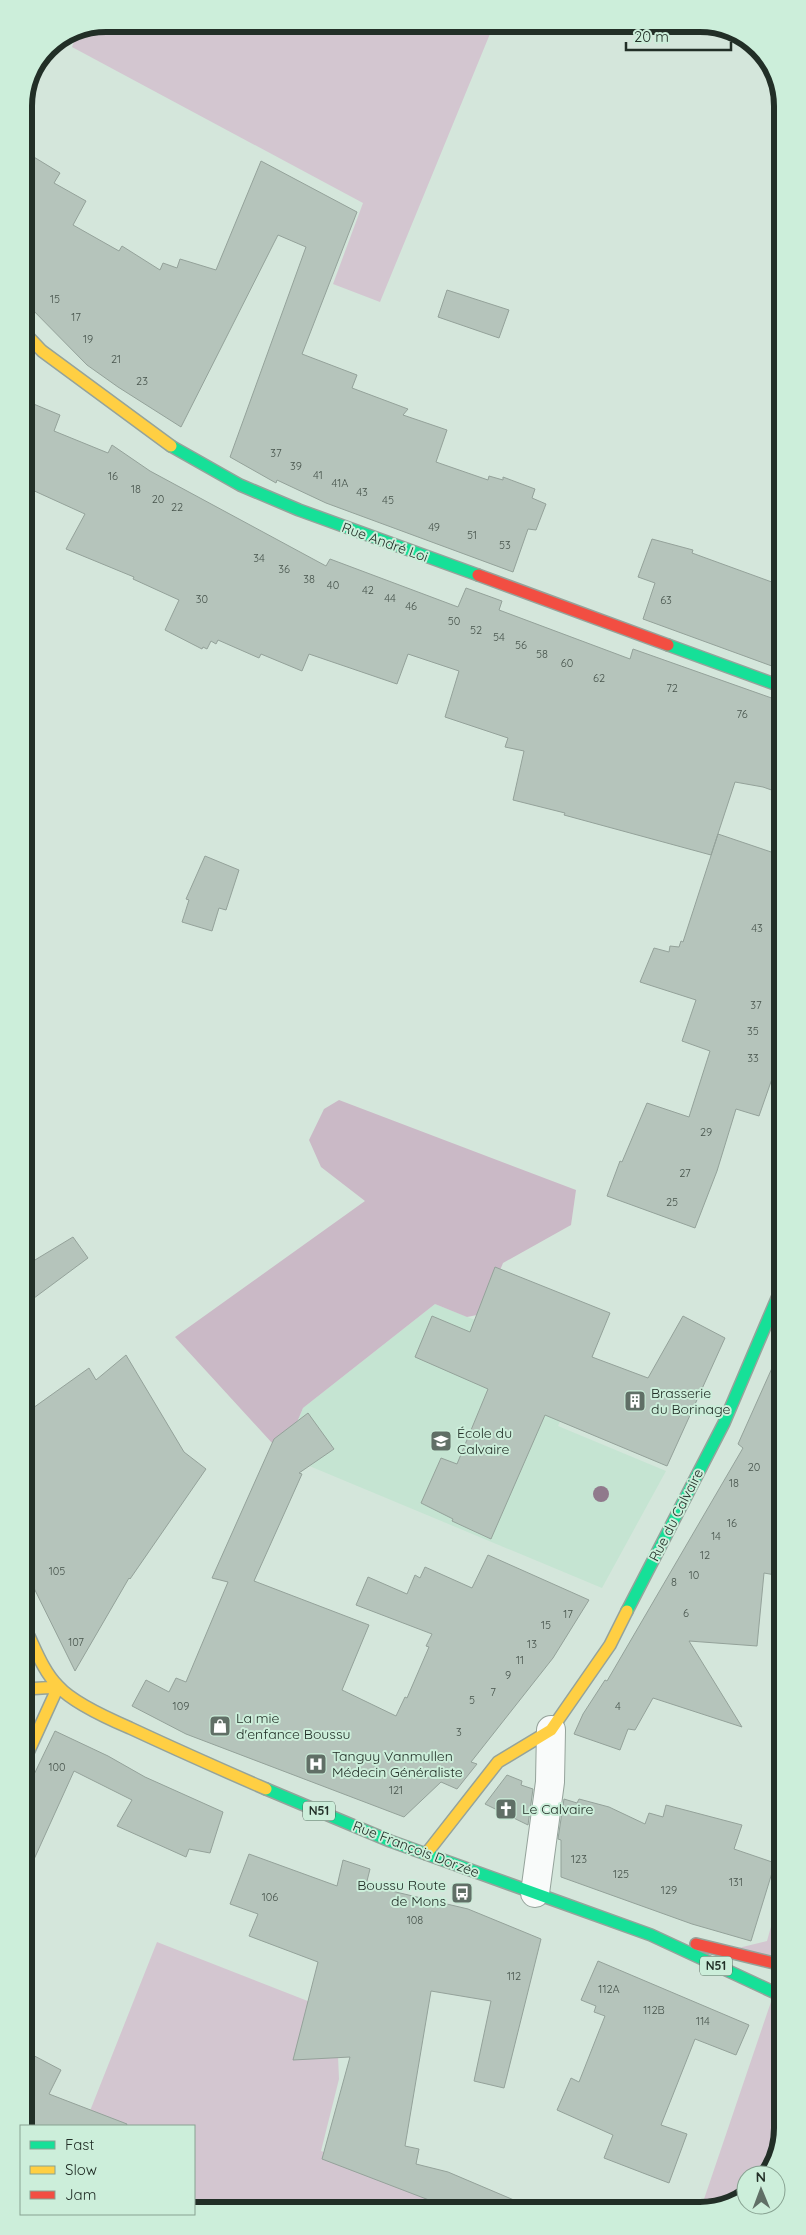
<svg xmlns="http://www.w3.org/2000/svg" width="806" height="2235" font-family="Quicksand,sans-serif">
<rect width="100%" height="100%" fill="#d4e6db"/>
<path fill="#c5e4d2" d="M 435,1304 L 585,1364 L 558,1426 L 666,1471 L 602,1588 L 283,1455 L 303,1408 Z"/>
<path fill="#d3c6d0" d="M 107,24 L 494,24 L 380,302 L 333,284 L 363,203 L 72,47 L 76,36 Z
M 782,1887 L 782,1965 L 726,1951 L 767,1941 Z
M 157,1942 L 341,2014 L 337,2033 L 339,2079 L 321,2151 L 486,2208 L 429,2206 L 422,2210 L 194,2211 L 194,2126 L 84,2126 Z
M 774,1993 L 782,1996 L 782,2129 L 767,2175 L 746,2175 L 746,2192 L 721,2208 L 701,2208 Z"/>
<path fill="#cab9c6" d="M 339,1100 L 576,1190 L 571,1225 L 503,1263 L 482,1314 L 467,1317 L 435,1304 L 303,1408 L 283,1455 L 175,1337 L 365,1201 L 321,1167 L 309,1140 L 324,1109 Z"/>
<path fill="#b5c4bb" stroke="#94a29a" d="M 24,151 L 60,173 L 54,183 L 86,201 L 73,225 L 119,251 L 122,246 L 160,270 L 163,263 L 177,268 L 180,259 L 216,270 L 261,161 L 357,212 L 302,354 L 357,375 L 352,388 L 408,409 L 403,415 L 447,430 L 436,462 L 488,480 L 489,476 L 503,480 L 503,477 L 535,489 L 532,498 L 546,504 L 536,530 L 528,529 L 513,572 L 326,503 L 277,480 L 276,483 L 230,457 L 306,247 L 278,235 L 181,427 L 118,387 L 87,365 L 24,301 Z
M 447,290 L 509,310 L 499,338 L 438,317 Z
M 24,400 L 60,415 L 54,431 L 108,453 L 112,445 L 150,471 L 326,566 L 330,559 L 458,607 L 466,588 L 502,601 L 499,610 L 630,659 L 633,649 L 780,701 L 780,793 L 763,787 L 735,782 L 711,855 L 564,815 L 565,813 L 513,800 L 524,751 L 505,747 L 508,738 L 445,717 L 459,671 L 408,654 L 397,684 L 309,654 L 302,671 L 261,654 L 259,658 L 218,640 L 216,644 L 211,641 L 207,649 L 203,647 L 202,649 L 165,630 L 179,600 L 133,579 L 134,577 L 66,549 L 85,514 L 30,489 L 24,501 Z
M 652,539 L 693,550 L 692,553 L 780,585 L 780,669 L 643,619 L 655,583 L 638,577 Z
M 718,834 L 780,855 L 781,1053 L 759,1116 L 736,1109 L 717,1171 L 695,1228 L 607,1196 L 620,1161 L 622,1162 L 647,1103 L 689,1117 L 710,1051 L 682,1041 L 696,1000 L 640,982 L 654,948 L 669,952 L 670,946 L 679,947 L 681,941 L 683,942 Z
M 205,856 L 239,870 L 226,910 L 219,908 L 212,931 L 182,922 L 189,900 L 186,899 Z
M 73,1237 L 88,1258 L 26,1304 L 25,1266 Z
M 495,1267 L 610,1313 L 592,1357 L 648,1378 L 683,1316 L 725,1338 L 667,1466 L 545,1415 L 491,1539 L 452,1521 L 453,1519 L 421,1503 L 441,1458 L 457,1464 L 488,1389 L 415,1357 L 432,1316 L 470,1332 Z
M 781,1348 L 781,1576 L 764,1573 L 757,1646 L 689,1641 L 742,1727 L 653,1698 L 635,1730 L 628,1729 L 620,1750 L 574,1734 L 583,1714 L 605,1680 L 607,1681 L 743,1448 L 738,1444 Z
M 126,1355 L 184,1452 L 206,1469 L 130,1579 L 129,1578 L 75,1671 L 26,1572 L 26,1413 L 89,1368 L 96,1380 Z
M 308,1413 L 334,1449 L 299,1473 L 302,1474 L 254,1581 L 369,1625 L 342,1690 L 396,1716 L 405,1697 L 407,1698 L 429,1647 L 426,1646 L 432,1634 L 356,1605 L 368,1577 L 407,1594 L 415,1575 L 420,1578 L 425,1567 L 472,1588 L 488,1555 L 589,1600 L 553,1658 L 471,1762 L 477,1764 L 457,1789 L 441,1782 L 404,1817 L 186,1734 L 132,1706 L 146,1680 L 169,1692 L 176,1678 L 186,1682 L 228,1582 L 212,1578 L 274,1439 Z
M 55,1731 L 108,1756 L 145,1777 L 223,1812 L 210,1853 L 189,1849 L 186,1857 L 117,1826 L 132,1800 L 74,1771 L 26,1877 L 26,1791 Z
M 507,1775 L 522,1781 L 521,1785 L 533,1789 L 528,1825 L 485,1804 Z
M 564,1799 L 577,1803 L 579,1799 L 609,1807 L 645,1824 L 649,1813 L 663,1817 L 666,1805 L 742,1825 L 734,1849 L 775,1863 L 751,1941 L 692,1924 L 561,1877 L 561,1840 L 558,1839 Z
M 249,1854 L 337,1886 L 343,1860 L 370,1869 L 366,1885 L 468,1909 L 541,1939 L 504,2088 L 474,2081 L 491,2001 L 431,1991 L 405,2146 L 419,2149 L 416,2164 L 448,2172 L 535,2209 L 455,2210 L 322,2159 L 350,2057 L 293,2060 L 318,1962 L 249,1936 L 258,1914 L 230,1904 Z
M 598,1961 L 749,2025 L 736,2055 L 695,2039 L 661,2125 L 687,2134 L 669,2183 L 604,2158 L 613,2135 L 557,2110 L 571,2078 L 579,2082 L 605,2016 L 594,2012 L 596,2006 L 581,2000 Z
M 27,2052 L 61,2070 L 49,2094 L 127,2124 L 126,2126 L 27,2126 Z"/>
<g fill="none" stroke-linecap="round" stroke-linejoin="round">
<g stroke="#95a39b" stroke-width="30">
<path id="street" d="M 535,1893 L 550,1782 L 551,1730"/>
</g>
<g stroke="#95a39b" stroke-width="14">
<path id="fast" d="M 171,446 L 240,485 L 299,510 L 478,575
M 668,645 L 780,686
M 627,1611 L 724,1423 L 781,1289
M 266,1789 L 390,1841 L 651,1935 L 782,1996"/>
</g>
<g stroke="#95a39b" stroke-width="14">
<path id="slow" d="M 24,332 L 42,351 L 171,446
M 26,1630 C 35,1648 43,1671 58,1686 C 73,1703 109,1719 130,1728 C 175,1749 220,1769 266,1789
M 26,1689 L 58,1687 L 26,1757
M 426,1854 L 498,1762 L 551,1730 L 610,1645 L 627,1611"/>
</g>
<g stroke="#95a39b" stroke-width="14">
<path id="jam" d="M 478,575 L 668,645
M 696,1944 L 782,1965"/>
</g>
<use href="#street" stroke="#f9fbfa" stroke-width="28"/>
<use href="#fast" stroke="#16e098" stroke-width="11"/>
<use href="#slow" stroke="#ffcf43" stroke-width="11"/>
<use href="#jam" stroke="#f24e42" stroke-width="11"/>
</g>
<circle fill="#907a8c" cx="601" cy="1494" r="8"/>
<defs>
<g id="building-square" transform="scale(1.125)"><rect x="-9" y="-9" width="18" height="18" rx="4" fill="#606f66" stroke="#cceeda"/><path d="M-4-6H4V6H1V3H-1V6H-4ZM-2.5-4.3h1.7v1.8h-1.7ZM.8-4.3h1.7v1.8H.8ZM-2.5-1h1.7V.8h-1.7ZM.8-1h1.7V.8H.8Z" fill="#fff"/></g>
<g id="school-square" transform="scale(1.125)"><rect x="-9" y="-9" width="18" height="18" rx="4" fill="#606f66" stroke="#cceeda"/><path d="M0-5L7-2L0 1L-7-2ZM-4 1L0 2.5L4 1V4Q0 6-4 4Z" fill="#fff"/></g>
<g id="shop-square" transform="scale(1.125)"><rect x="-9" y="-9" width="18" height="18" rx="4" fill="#606f66" stroke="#cceeda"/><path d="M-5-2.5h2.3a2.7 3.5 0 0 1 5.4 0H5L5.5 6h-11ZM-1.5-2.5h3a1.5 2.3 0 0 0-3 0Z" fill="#fff"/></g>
<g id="hospital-square" transform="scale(1.125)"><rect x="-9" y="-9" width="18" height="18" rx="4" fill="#606f66" stroke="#cceeda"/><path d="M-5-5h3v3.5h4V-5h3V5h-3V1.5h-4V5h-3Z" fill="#fff"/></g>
<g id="church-square" transform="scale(1.125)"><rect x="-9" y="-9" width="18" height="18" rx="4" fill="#606f66" stroke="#cceeda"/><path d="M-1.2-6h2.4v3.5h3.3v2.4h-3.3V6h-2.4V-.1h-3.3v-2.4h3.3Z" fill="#fff"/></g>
<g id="bus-square" transform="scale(1.125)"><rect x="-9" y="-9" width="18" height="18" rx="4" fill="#606f66" stroke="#cceeda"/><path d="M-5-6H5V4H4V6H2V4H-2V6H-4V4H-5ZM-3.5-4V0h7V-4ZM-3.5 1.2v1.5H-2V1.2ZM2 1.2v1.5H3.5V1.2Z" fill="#fff"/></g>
</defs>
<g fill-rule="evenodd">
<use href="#building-square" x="635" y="1401"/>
<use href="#school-square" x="441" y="1441"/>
<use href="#shop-square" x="220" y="1726"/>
<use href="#hospital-square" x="316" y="1764"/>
<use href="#church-square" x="506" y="1809"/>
<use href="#bus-square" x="462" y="1893"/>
</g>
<g text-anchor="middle" stroke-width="4" stroke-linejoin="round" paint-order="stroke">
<g font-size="11" fill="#47544c">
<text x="55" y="303">15</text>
<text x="76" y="321">17</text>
<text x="88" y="343">19</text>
<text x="116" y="363">21</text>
<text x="142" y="385">23</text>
<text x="276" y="457">37</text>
<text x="296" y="470">39</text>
<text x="318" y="479">41</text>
<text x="113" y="480">16</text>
<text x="340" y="487">41A</text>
<text x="136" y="493">18</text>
<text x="362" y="496">43</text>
<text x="158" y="503">20</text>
<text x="388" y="504">45</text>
<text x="177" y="511">22</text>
<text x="434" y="531">49</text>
<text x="472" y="539">51</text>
<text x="505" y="549">53</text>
<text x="259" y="562">34</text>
<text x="284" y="573">36</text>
<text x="309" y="583">38</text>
<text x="333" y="589">40</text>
<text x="368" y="594">42</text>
<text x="390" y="602">44</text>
<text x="202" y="603">30</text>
<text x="666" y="604">63</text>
<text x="411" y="610">46</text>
<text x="454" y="625">50</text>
<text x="476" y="634">52</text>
<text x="499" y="641">54</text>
<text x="521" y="649">56</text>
<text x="542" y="658">58</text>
<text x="567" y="667">60</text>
<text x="599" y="682">62</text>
<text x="672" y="692">72</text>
<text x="742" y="718">76</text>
<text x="757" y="932">43</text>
<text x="756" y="1009">37</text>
<text x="753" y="1035">35</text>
<text x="753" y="1062">33</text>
<text x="706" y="1136">29</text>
<text x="685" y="1177">27</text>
<text x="672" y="1206">25</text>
<text x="754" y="1471">20</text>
<text x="734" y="1487">18</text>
<text x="732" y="1527">16</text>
<text x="716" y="1540">14</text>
<text x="705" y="1559">12</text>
<text x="57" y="1575">105</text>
<text x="694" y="1579">10</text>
<text x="674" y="1586">8</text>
<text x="686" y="1617">6</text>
<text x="568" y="1618">17</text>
<text x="546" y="1629">15</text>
<text x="76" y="1646">107</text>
<text x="532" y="1648">13</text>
<text x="520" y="1664">11</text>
<text x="508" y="1679">9</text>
<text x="493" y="1696">7</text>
<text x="472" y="1704">5</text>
<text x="181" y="1710">109</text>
<text x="618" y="1710">4</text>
<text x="459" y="1736">3</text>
<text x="57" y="1771">100</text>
<text x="396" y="1794">121</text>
<text x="579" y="1863">123</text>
<text x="621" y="1878">125</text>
<text x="736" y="1886">131</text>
<text x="669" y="1894">129</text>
<text x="270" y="1901">106</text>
<text x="415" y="1924">108</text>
<text x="514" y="1980">112</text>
<text x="609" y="1993">112A</text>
<text x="654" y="2014">112B</text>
<text x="703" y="2025">114</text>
</g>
<g fill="#cceeda" stroke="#55685d" stroke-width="1">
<rect x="303" y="1801.5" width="32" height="19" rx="4"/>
<rect x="700" y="1956.5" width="32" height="19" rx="4"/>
</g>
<g font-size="12" font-weight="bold" fill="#222f27">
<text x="319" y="1815">N51</text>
<text x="716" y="1970">N51</text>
</g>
<g font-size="14" fill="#222f27" stroke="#cceeda">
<text transform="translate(385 542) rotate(20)" y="5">Rue André Loi</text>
<text transform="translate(676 1515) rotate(-63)" y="5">Rue du Calvaire</text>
<text transform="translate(416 1849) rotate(21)" y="5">Rue François Dorzée</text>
</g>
<g font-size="14" fill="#222f27" stroke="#cceeda" text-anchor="start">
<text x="651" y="1398">Brasserie<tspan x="651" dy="16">du Borinage</tspan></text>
<text x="457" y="1438">École du<tspan x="457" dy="16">Calvaire</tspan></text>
<text x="236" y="1723">La mie<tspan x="236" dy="16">d'enfance Boussu</tspan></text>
<text x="332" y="1761">Tanguy Vanmullen<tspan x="332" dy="16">Médecin Généraliste</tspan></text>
<text x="522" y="1814">Le Calvaire</text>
<text x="446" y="1890" text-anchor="end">Boussu Route<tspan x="446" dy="16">de Mons</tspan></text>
</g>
</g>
<path d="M0 0H806V2235H0ZM106 32H700A74 74 0 0 1 774 106V2128A74 74 0 0 1 700 2202H106A74 74 0 0 1 32 2128V106A74 74 0 0 1 106 32Z" fill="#cceeda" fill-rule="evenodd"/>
<path fill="none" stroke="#222f27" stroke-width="6" d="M106 32H700A74 74 0 0 1 774 106V2128A74 74 0 0 1 700 2202H106A74 74 0 0 1 32 2128V106A74 74 0 0 1 106 32Z"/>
<rect x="20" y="2125" width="175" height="90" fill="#cceeda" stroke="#88a292"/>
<rect x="30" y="2141" width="25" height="8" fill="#16e098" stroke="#88a292"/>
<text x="65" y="2150" font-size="15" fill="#222f27">Fast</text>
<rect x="30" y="2166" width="25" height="8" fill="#ffcf43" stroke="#88a292"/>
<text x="65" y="2175" font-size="15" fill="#222f27">Slow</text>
<rect x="30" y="2191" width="25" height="8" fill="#f24e42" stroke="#88a292"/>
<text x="65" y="2200" font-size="15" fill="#222f27">Jam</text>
<g transform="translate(761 2190) rotate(359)"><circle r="24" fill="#cceeda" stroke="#88a292"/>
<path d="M0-4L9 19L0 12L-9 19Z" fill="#606f66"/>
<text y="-8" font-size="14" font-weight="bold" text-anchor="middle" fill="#222f27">N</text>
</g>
<path d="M626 42v8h105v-8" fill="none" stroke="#222f27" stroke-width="2.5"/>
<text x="634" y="42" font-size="15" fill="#222f27" stroke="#cceeda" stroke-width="4" paint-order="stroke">20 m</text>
</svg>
